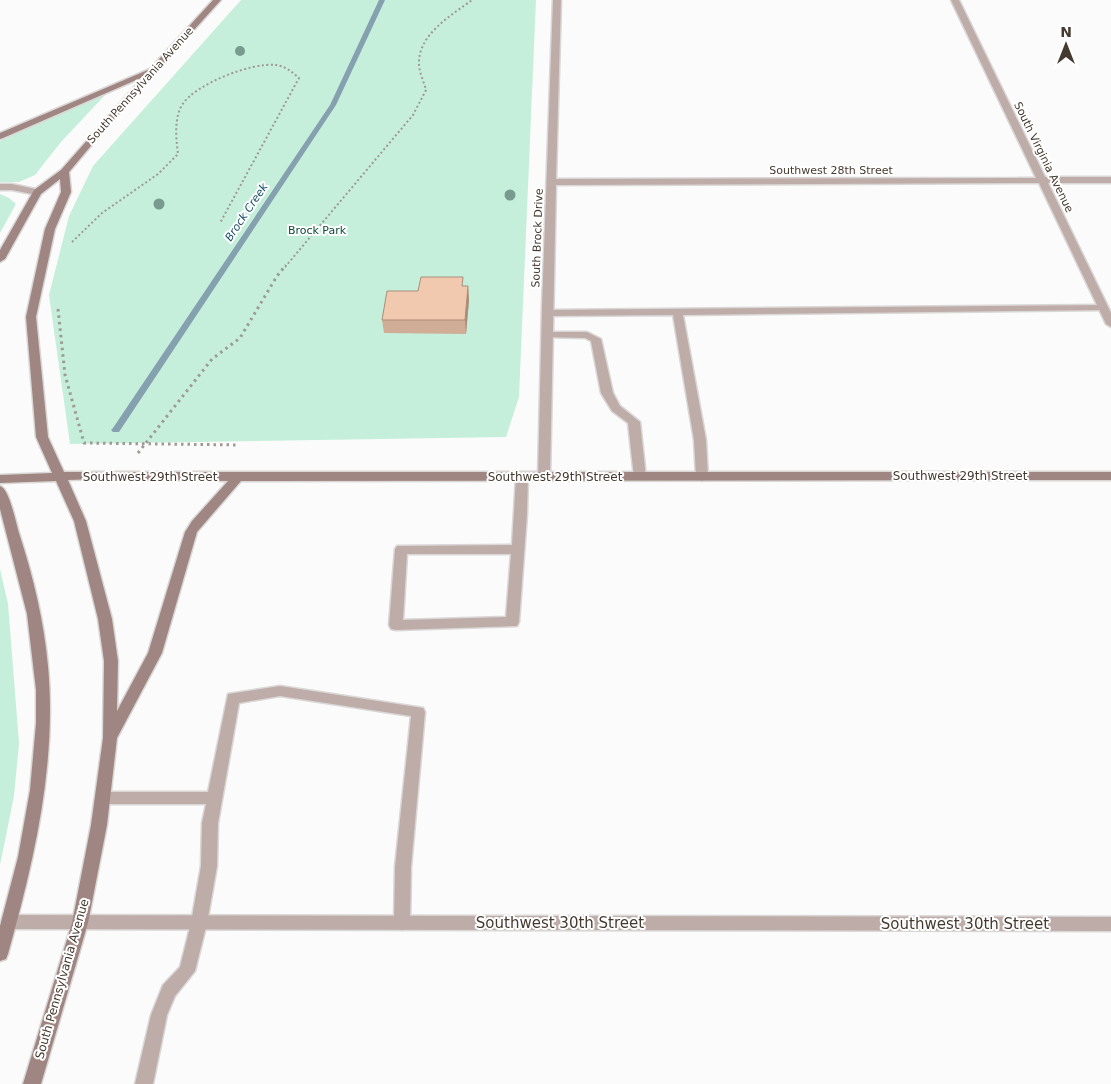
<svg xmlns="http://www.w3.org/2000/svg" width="1111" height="1084" font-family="'DejaVu Sans',sans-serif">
<rect width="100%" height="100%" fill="#fbfbfb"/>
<path fill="#c5efdb" d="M 241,0 L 536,0 L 519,397 L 506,437 L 70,444 L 49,295 L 69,216 L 93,166 Z
M 103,94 L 105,95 L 61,142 L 35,175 L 19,182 L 0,182 L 0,141 Z
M 0,194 L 9,198 L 16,204 L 0,233 Z
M 0,569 L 8,604 L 19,743 L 14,796 L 0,865 Z"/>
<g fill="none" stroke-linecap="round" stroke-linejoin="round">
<path fill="#85a1af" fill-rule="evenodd" d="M 379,0 L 385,0 L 336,105 L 119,432 L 113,432 L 111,430 L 113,428 L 330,105 Z"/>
<g stroke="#dad8d6" stroke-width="3">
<path id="service" d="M 1103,305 L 1108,308 L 1107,310 L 683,315 L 706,440 L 708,477 L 702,481 L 696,477 L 694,440 L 673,315 L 547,316 L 542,313 L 547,310 Z
M 547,332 L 587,332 L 601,339 L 613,393 L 620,406 L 640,422 L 646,477 L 644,480 L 636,480 L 634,477 L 628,423 L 612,411 L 601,393 L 591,341 L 585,338 L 543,337 L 542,335 L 543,333 Z
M 522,473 L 528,477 L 527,514 L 519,622 L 517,626 L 396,630 L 391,629 L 389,625 L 395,549 L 397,546 L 512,545 L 516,477 ZM 407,554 L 511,554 L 506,617 L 403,620 Z
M 280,686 L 423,708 L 425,712 L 411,867 L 410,923 L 408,928 L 402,930 L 396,928 L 394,923 L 395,867 L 411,716 L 280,696 L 239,703 L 218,823 L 217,866 L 207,923 L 195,971 L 175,996 L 167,1015 L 153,1084 L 135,1084 L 151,1015 L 163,985 L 180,967 L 191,923 L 201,866 L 202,823 L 206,804 L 103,804 L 98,802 L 96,798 L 98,794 L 103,792 L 208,792 L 228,694 Z"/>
</g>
<g stroke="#dad8d6" stroke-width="3">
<path id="minor" d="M 553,0 L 561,0 L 556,179 L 1036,178 L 951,0 L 959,0 L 1045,177 L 1111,177 L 1111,183 L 1048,183 L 1111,313 L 1111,327 L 1106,324 L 1039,183 L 556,185 L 550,477 L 548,480 L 540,480 L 538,477 L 542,306 Z
M 0,184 L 12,184 L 40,190 L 42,192 L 37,195 L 12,190 L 0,190 Z
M 10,915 L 1111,917 L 1111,931 L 10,929 L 4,927 L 2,922 L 4,917 Z"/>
</g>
<g stroke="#dad8d6" stroke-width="3">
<path id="secondary" d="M 213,0 L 221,0 L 111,122 L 69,172 L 71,192 L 55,229 L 36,317 L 48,437 L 64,472 L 1111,472 L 1111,480 L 241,481 L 197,532 L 162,653 L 117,738 L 107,825 L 88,923 L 41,1084 L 23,1084 L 72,923 L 91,825 L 103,738 L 104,661 L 98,619 L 74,521 L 56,481 L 0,483 L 0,475 L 52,473 L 36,437 L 26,317 L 45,229 L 61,192 L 60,179 L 41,194 L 5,259 L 0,262 L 0,250 L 34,190 L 61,170 L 143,77 L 3,138 L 0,139 L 0,133 L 150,69 ZM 99,479 L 228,481 L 192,521 L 185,532 L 148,653 L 117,711 L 118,661 L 112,619 L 86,521 L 68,480 Z
M 0,486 C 9,488 16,523 19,533 C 33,576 44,621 48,666 C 57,764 34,861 8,954 L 6,959 L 0,961 L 0,926 L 18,857 L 30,790 L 36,723 L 36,690 L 27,614 L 0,509 Z"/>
</g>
<path stroke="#9e9993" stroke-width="2" stroke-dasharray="2 2.5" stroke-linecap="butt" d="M 72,242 L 102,213 L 158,174 L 178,154 C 176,138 174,119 182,105 C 195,84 252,62 276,65 C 285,66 292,72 299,78 L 220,223
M 285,267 L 413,115 L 426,90 C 424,82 419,72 419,64 C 418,34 452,15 472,0"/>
<path stroke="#9e9993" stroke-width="3" stroke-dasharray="2.5 4" stroke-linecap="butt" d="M 58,309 L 65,375 L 84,443 L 239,445
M 138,453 L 212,359 L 240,338 L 277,276 L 286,265"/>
<use href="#service" fill="#beaca9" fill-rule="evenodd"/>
<use href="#minor" fill="#beaca9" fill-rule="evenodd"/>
<use href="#secondary" fill="#a08682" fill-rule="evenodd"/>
</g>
<g fill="#789a8f">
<circle cx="240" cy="51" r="5"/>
<circle cx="510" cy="195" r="5.5"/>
<circle cx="159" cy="204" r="5.5"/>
</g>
<path fill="#cfad96" d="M 463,286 L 468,286 L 469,300 L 466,334 L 384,333 L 382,320 L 418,291 Z"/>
<path fill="#a98d7a" d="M 468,286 L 469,300 L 466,334 L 465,320 Z"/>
<path fill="#f1c9ae" stroke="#a98d7a" d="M 421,277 L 463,277 L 462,286 L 468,286 L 465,320 L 382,320 L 387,291 L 418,291 Z"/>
<g text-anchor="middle" stroke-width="4" stroke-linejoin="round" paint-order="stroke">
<g font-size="11" fill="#453a2f" stroke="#fff">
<text transform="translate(140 85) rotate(-48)" y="4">South Pennsylvania Avenue</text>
<text transform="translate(1044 157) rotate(64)" y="4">South Virginia Avenue</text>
<text x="831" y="174">Southwest 28th Street</text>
<text transform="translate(537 238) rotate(-88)" y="4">South Brock Drive</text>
</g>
<g font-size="11" font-style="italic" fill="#164e68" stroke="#fff">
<text transform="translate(246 212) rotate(-56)" y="4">Brock Creek</text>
</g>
<g font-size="11" fill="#0d4b36" stroke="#fff">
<text x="317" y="234">Brock Park</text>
</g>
<g font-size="12" fill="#453a2f" stroke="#fff">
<text x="960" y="480">Southwest 29th Street</text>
<text x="150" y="481">Southwest 29th Street</text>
<text x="555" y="481">Southwest 29th Street</text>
<text transform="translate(62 979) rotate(-74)" y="4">South Pennsylvania Avenue</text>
</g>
<g font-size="15" fill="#453a2f" stroke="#fff">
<text x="560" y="928">Southwest 30th Street</text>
<text x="965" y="929">Southwest 30th Street</text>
</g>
</g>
<g transform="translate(1066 45)" stroke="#ffffff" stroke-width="4" paint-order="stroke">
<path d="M0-4L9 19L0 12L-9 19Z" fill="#453a2f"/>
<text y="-8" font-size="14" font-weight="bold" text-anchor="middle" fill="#453a2f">N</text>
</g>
</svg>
